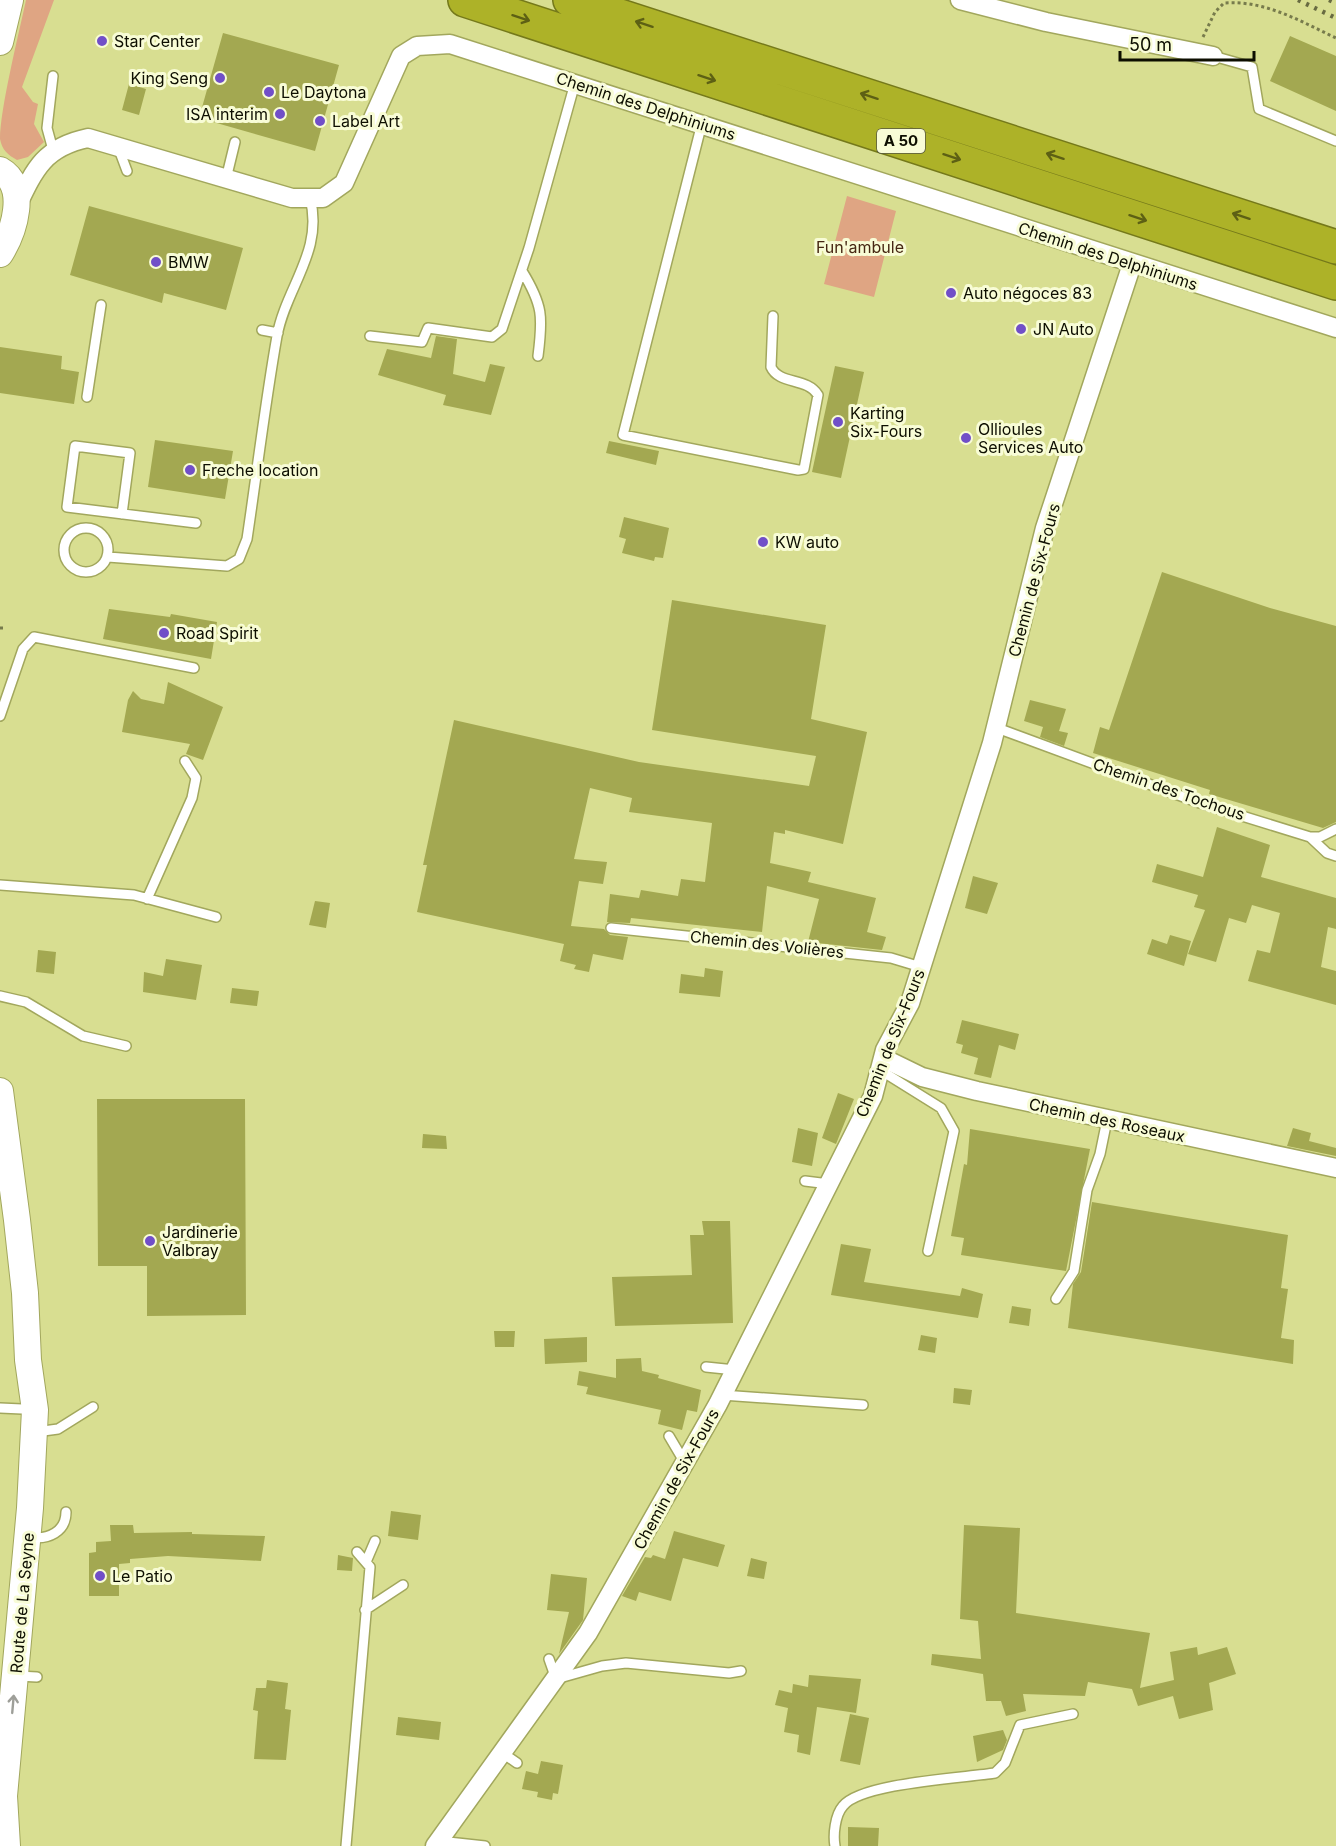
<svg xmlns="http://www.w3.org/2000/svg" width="1336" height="1846" font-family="Inter,sans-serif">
<rect width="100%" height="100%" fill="#d8de91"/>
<path fill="#dfa583" d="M 26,0 L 54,0 L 22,87 L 33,102 L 38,104 L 34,124 L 44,142 L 28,157 L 17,160 C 8,155 2,150 0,139 C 0,109 19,33 26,0 Z
M 847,196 L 896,211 L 874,297 L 824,284 Z"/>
<path fill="#a3a851" d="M 223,33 L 339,65 L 315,151 L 199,118 Z
M 1290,36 L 1336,56 L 1336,111 L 1270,81 Z
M 129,84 L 146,89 L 139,115 L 122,110 Z
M 89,206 L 243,248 L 226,310 L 164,293 L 162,303 L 70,275 Z
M 436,336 L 457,339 L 453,374 L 485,382 L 490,364 L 505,367 L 491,415 L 443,405 L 446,395 L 378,375 L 387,349 L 431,358 Z
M 0,347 L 62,356 L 61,369 L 79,372 L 74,404 L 0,393 Z
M 835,366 L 864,372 L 841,478 L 812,472 Z
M 155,440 L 233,451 L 225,499 L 148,487 Z
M 609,441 L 659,451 L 656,465 L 606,453 Z
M 624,517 L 669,528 L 663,558 L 655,557 L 654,561 L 622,553 L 626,539 L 619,537 Z
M 1162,572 L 1270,608 L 1336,626 L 1336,822 L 1323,828 L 1209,794 L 1210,790 L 1093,753 L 1100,727 L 1109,730 Z
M 672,600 L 826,625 L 811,719 L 867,732 L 843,844 L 785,830 L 785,834 L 774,832 L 770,863 L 811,872 L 808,882 L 876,898 L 867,932 L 886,937 L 882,950 L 808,942 L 819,899 L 767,886 L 762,932 L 631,918 L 630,923 L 607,922 L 610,894 L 639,898 L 641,890 L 678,896 L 681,879 L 705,882 L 712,823 L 629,812 L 632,798 L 590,788 L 574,859 L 607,862 L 603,884 L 579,881 L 571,926 L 604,929 L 610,935 L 628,937 L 623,960 L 593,954 L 589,972 L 574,969 L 576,965 L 560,961 L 564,944 L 417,912 L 427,865 L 423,865 L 454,720 L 639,762 L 809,786 L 816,756 L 652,730 Z
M 109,609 L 170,617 L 171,614 L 217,622 L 211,659 L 103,639 Z
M 168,682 L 223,707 L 203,760 L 186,754 L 190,744 L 122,732 L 128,700 L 133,691 L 141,699 L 164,704 Z
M 1030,700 L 1066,709 L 1059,731 L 1068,733 L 1064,746 L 1040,737 L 1043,727 L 1024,721 Z
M 1217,827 L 1270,845 L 1261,877 L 1336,898 L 1336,929 L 1328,927 L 1321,967 L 1336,971 L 1336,1005 L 1248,981 L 1257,950 L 1270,953 L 1280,913 L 1252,905 L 1246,923 L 1229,918 L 1216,962 L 1188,954 L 1205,910 L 1194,907 L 1198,895 L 1152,882 L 1157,864 L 1203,877 Z
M 973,876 L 998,883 L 987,914 L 965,908 Z
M 315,901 L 330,903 L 326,928 L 309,925 Z
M 1170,935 L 1191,941 L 1184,966 L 1147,954 L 1152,939 L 1167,944 Z
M 38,950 L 56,952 L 54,974 L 36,972 Z
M 166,959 L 202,965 L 196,1000 L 143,992 L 144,972 L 163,976 Z
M 705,968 L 723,971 L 720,997 L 679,993 L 681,974 L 704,977 Z
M 232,988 L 259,991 L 257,1006 L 230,1003 Z
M 962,1020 L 1019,1034 L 1015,1050 L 999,1045 L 991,1078 L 974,1074 L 978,1058 L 961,1053 L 963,1045 L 956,1043 Z
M 838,1093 L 854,1099 L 836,1144 L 822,1138 Z
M 97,1099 L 245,1099 L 246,1315 L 147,1316 L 147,1266 L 98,1266 Z
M 798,1128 L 818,1133 L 812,1166 L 792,1162 Z
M 1293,1128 L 1311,1133 L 1309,1141 L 1336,1148 L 1336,1156 L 1287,1146 Z
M 970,1129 L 1090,1149 L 1066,1271 L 961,1255 L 964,1238 L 951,1236 L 964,1164 L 967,1165 Z
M 423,1134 L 446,1136 L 447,1149 L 422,1148 Z
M 1092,1202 L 1288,1235 L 1281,1288 L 1288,1289 L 1281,1338 L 1294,1340 L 1293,1364 L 1068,1328 L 1073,1284 L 1081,1272 Z
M 702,1221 L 730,1221 L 733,1323 L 615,1326 L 612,1277 L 692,1275 L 690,1235 L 704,1235 Z
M 841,1244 L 871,1249 L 864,1282 L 960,1296 L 962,1288 L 983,1294 L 978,1318 L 831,1295 Z
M 1012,1306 L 1031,1309 L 1029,1326 L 1009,1323 Z
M 494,1331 L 515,1331 L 514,1347 L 495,1347 Z
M 921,1335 L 937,1338 L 935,1353 L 918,1350 Z
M 587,1337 L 587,1362 L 545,1364 L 544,1339 Z
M 641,1358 L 642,1371 L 659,1375 L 658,1378 L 701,1390 L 697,1412 L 687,1410 L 682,1430 L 658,1424 L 661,1410 L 586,1394 L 588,1387 L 577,1385 L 579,1371 L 616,1378 L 616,1359 Z
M 954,1388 L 972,1390 L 970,1405 L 953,1403 Z
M 391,1511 L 421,1515 L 418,1540 L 388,1536 Z
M 110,1525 L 133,1525 L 134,1533 L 192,1532 L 192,1534 L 265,1536 L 261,1561 L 168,1556 L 130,1559 L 130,1563 L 119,1564 L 119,1596 L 89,1596 L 89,1553 L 96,1552 L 96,1542 L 111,1541 Z
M 964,1525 L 1020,1528 L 1016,1613 L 1150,1633 L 1140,1688 L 1174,1680 L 1170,1652 L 1197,1647 L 1198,1655 L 1227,1647 L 1236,1674 L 1209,1683 L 1213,1710 L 1179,1719 L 1173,1696 L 1138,1706 L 1132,1689 L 1088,1682 L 1085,1696 L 1023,1694 L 1026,1711 L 1006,1716 L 1001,1701 L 986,1701 L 983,1674 L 931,1665 L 932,1654 L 981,1659 L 978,1621 L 960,1619 Z
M 674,1531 L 725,1545 L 718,1567 L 683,1558 L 671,1601 L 639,1592 L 636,1601 L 622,1596 L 645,1557 L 651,1558 L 653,1555 L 665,1559 Z
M 338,1555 L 353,1558 L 352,1571 L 337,1570 Z
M 751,1558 L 767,1562 L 764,1579 L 747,1576 Z
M 551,1574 L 587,1578 L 583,1620 L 559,1654 L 569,1612 L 547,1610 Z
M 809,1675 L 861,1679 L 856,1713 L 817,1707 L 810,1755 L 797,1752 L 799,1735 L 784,1732 L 788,1708 L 775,1705 L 779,1690 L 792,1693 L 793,1684 L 808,1687 Z
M 267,1680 L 288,1683 L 285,1709 L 291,1710 L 286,1760 L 254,1759 L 258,1711 L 253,1710 L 256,1688 L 266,1688 Z
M 850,1714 L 869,1718 L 860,1765 L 840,1761 Z
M 398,1717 L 441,1722 L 439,1740 L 396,1735 Z
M 1003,1730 L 1007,1740 L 1003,1750 L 977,1762 L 973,1736 Z
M 541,1761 L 563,1765 L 558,1794 L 553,1793 L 552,1800 L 537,1797 L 538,1792 L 522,1789 L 526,1771 L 538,1774 Z
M 848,1827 L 879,1828 L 878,1846 L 848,1846 Z"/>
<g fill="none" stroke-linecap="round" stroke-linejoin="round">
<g stroke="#a2a75d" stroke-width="12">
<path id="lane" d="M 1213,56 L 1252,67 L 1259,109 L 1336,141
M 702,123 L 623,435 L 798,470 L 804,469 L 818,395 C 807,377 779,385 771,367 L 773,316
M 118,147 L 127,171
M 53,150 L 47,128 L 53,76
M 226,179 L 235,142
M 522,271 C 543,305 543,317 538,356
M 262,330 L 278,333
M 370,336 L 422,342 L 428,328 L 492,337 L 502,329 L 529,248 L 575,83
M 87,397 L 101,305
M 122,514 L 130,453 L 75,446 L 67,507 L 196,523
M64 550a22 22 0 1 1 44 0a22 22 0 1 1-44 0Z
M 108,557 L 227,566 L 239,559 L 247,539 C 257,472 265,404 277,336 C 286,287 324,251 310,198
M 0,716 L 23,649 L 34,637 L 194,668
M 997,728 L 1200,803 L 1310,837 L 1327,853 L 1336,856
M 1310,837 L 1320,837 L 1336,829
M 0,885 L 134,895 L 216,917
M 147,899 L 192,798 L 196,778 L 185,761
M 611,928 L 891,958 L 921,967
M 0,996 L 26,1002 L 83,1036 L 126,1046
M 880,1070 L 941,1108 L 954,1131 L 928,1251
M 805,1181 L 829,1184
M 1056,1299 L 1074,1271 L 1087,1190 L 1100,1154 L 1107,1120
M 706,1367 L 735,1370
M 722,1395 L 863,1405
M 0,1408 L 22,1409
M 36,1432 L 58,1429 L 93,1407
M 669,1436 L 685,1463
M 30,1537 C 48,1540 66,1532 66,1512
M 366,1562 L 375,1541
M 365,1610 L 403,1585
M 549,1659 L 556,1679 L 602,1666 L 626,1663 L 729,1673 L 741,1671
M 18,1676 L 37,1677
M 504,1754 L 517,1763
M 439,1841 L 485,1846
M 346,1846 L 370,1567 L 357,1552
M 835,1846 C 833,1835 835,1815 843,1806 C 861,1783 963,1778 995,1773 L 1005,1763 L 1020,1725 L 1073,1714"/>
</g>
<g stroke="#a2a75d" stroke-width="21">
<path id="street" d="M 960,0 L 1046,22 L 1213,56
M 17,206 C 35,168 45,147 88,138 L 292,198 L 323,198 L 344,183 L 401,56 L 417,46 L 450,44 L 1336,328
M 883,1058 L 922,1077 L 977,1091 L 1336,1168
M 435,1846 L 588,1633 L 718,1404 L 873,1096 L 885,1050 L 910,1003 L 992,743 L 1045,528 L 1132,264"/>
</g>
<g stroke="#a2a75d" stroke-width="28">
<path id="secondary" d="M 0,42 L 10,0
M 0,170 C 29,186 14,232 0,254
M 0,1091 L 17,1220 L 25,1293 L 28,1360 L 35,1410 L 30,1508 L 4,1796 L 7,1846"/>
</g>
<g stroke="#75791a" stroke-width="36">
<path id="highway" d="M 465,0 L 1336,283
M 570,0 L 1336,247"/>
</g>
<path stroke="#777b4c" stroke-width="3" stroke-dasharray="3 3" stroke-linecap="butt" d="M 1203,37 L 1215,12 L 1224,3 C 1265,0 1300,21 1336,38
M 0,628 L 4,628"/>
<use href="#lane" stroke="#fff" stroke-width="9"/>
<use href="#street" stroke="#fff" stroke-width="18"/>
<use href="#secondary" stroke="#fff" stroke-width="26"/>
<use href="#highway" stroke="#adb228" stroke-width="33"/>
<path stroke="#686b41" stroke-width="4.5" stroke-dasharray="3 6" stroke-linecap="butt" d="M 1298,0 L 1336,18
M 1329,0 L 1336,3"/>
</g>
<defs><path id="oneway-shaft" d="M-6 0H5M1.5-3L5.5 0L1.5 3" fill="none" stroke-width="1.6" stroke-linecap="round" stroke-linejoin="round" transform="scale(1.5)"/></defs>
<g stroke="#5d6014">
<use href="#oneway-shaft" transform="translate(521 18) rotate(18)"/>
<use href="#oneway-shaft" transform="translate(644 24) rotate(-162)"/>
<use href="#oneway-shaft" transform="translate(707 78) rotate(18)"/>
<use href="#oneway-shaft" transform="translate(869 96) rotate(-162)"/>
<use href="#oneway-shaft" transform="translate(1055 156) rotate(-162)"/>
<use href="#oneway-shaft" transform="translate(952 157) rotate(18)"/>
<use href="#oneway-shaft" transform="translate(1241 216) rotate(-162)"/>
<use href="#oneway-shaft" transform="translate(1138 218) rotate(18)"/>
</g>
<use stroke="#9e9f99" href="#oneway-shaft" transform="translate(13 1704) rotate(-85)"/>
<g fill="#714fc8" stroke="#f8fcd6" stroke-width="2">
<circle cx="102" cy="41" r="6"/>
<circle cx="220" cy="78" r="6"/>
<circle cx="269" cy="92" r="6"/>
<circle cx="280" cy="114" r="6"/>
<circle cx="320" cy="121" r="6"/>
<circle cx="156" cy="262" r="6"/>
<circle cx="951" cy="293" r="6"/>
<circle cx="1021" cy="329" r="6"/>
<circle cx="838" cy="422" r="6"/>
<circle cx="966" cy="438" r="6"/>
<circle cx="190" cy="470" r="6"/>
<circle cx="763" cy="542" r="6"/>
<circle cx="164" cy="633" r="6"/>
<circle cx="150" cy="1241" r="6"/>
<circle cx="100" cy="1576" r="6"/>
</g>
<g text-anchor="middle" stroke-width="6" stroke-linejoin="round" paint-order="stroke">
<rect fill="#f8fcd6" stroke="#545540" stroke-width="1.5" x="877" y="129" width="48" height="24" rx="4.5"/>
<g font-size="15" font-weight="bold" fill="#0d0e00">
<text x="901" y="146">A 50</text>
</g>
<g font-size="16" fill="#0d0e00" stroke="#f8fcd6" text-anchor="start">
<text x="114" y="47">Star Center</text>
<text x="208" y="84" text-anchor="end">King Seng</text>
<text x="281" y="98">Le Daytona</text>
<text x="268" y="120" text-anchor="end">ISA interim</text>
<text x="332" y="127">Label Art</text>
<text x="168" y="268">BMW</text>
<text x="963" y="299">Auto négoces 83</text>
<text x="1033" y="335">JN Auto</text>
<text x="850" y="419">Karting<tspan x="850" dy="18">Six-Fours</tspan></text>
<text x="978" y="435">Ollioules<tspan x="978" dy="18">Services Auto</tspan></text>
<text x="202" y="476">Freche location</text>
<text x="775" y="548">KW auto</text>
<text x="176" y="639">Road Spirit</text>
<text x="162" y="1238">Jardinerie<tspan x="162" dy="18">Valbray</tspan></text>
<text x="112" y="1582">Le Patio</text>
</g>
<g font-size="16" fill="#0d0e00" stroke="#f8fcd6">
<text transform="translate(646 106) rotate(18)" y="6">Chemin des Delphiniums</text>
<text transform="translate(1108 256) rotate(18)" y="6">Chemin des Delphiniums</text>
<text transform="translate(1034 580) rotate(-75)" y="6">Chemin de Six-Fours</text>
<text transform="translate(1169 789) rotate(19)" y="6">Chemin des Tochous</text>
<text transform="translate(767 944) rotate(6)" y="6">Chemin des Volières</text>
<text transform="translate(890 1043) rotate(-68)" y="6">Chemin de Six-Fours</text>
<text transform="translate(1107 1120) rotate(12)" y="6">Chemin des Roseaux</text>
<text transform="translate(676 1479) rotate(-61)" y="6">Chemin de Six-Fours</text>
<text transform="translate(22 1603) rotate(-85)" y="6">Route de La Seyne</text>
</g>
<g font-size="16" fill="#462713" stroke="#f8fcd6">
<text x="860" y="253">Fun'ambule</text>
</g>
</g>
<path d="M1120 51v9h134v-9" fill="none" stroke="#0d0e00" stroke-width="3"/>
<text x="1129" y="51" font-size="18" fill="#0d0e00" stroke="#f8fcd6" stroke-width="4.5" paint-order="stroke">50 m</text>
</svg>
